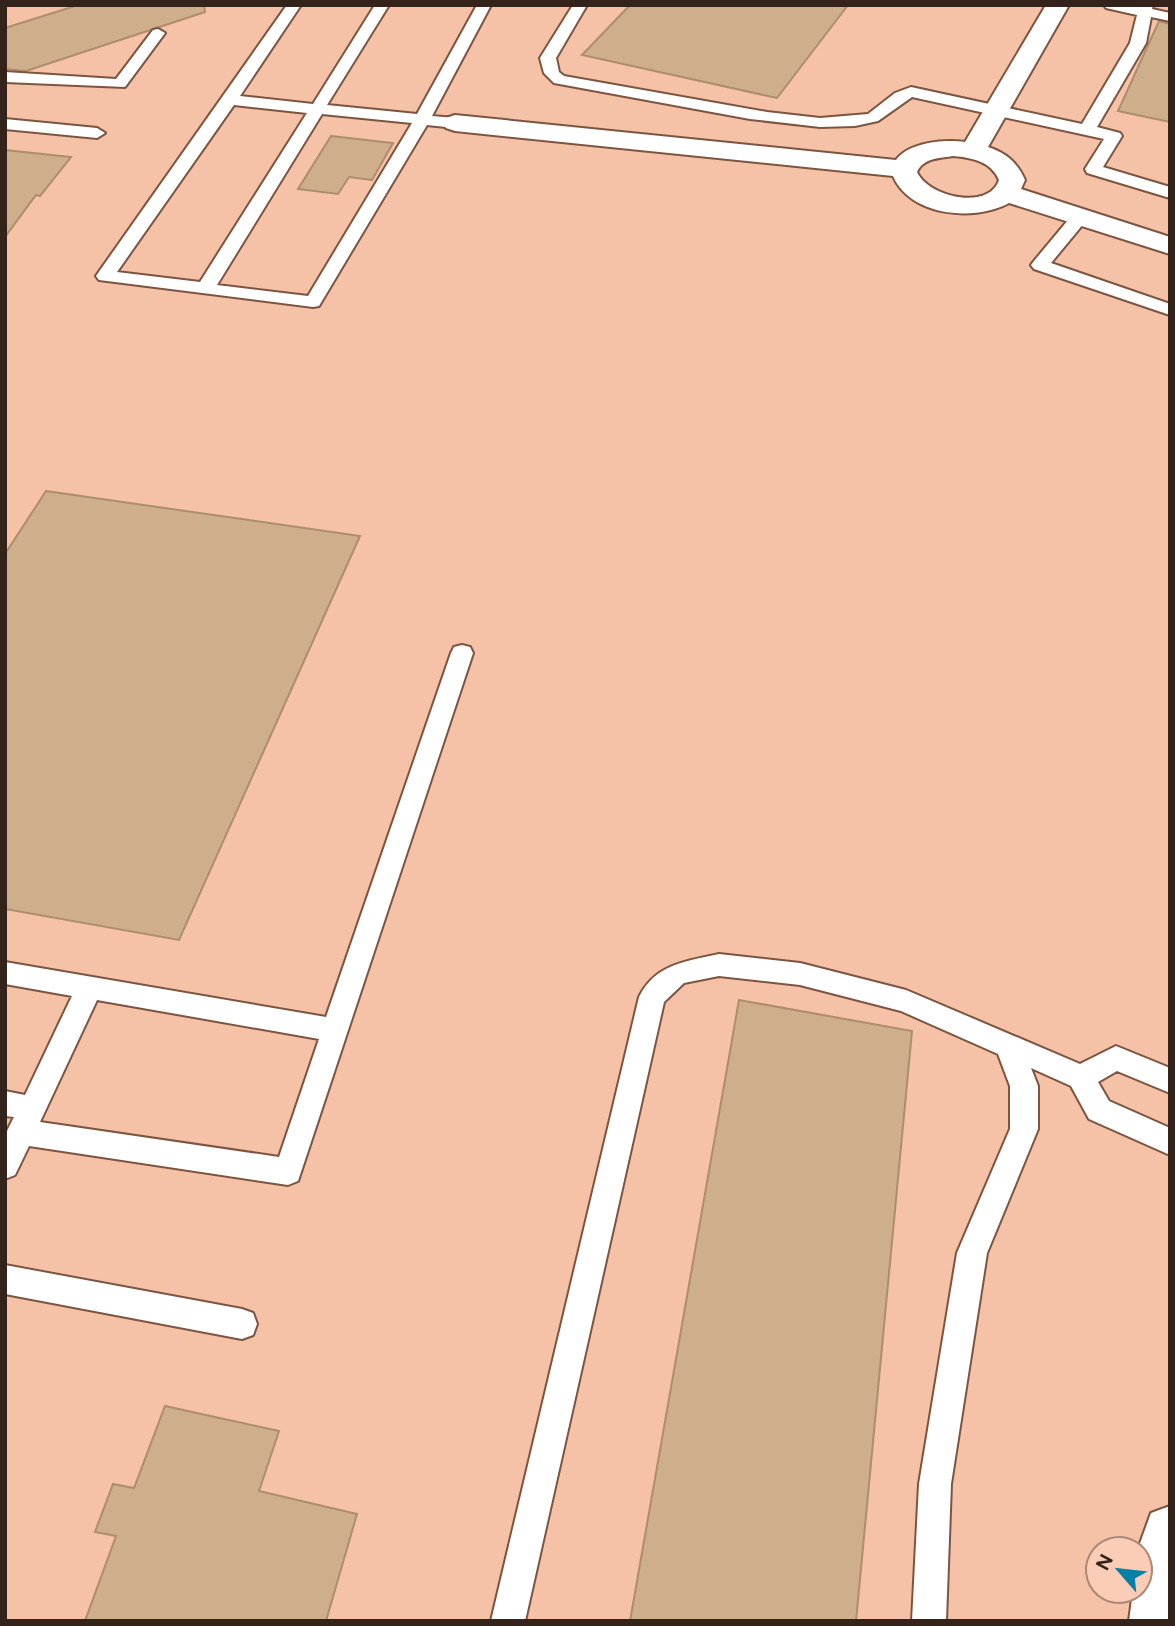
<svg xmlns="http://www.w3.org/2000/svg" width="1175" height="1626" font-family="Figtree,sans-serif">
<rect width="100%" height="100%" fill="#fbcdb7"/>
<path fill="#f5c1a7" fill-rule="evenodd" d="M 5,5 L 1170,5 L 1170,1621 L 5,1621 ZM 1098,1549 L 1140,1549 L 1140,1591 L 1098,1591 Z"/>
<path fill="#cfae8c" stroke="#ad8d6c" stroke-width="2" d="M 78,5 L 204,5 L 205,12 L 26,71 L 5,69 L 5,28 Z
M 630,5 L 848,5 L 777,98 L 582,55 Z
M 1159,21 L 1170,24 L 1170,122 L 1118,111 Z
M 331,136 L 393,143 L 372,180 L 349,177 L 338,194 L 298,189 Z
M 5,150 L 71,157 L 40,196 L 36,195 L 5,237 Z
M 46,491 L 360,536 L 179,940 L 5,909 L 5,554 Z
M 739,1000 L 912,1031 L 856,1621 L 630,1621 Z
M 165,1406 L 279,1431 L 259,1491 L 357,1514 L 326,1621 L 85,1621 L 116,1536 L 95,1532 L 113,1484 L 134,1488 Z"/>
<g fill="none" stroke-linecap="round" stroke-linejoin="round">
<g stroke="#7c5541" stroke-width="4">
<path id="service" d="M 287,5 L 301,5 L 240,96 L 313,104 L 375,5 L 389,5 L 327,105 L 417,114 L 477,5 L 491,5 L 432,116 L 455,118 L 463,123 L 455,128 L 427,125 L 319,306 L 313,307 L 99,280 L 96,276 ZM 234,105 L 307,113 L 200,282 L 117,272 ZM 322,114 L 412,123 L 308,296 L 217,285 Z
M 573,5 L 587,5 L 556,58 L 559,72 L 564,76 L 767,112 L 820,118 L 868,114 L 895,93 L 911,87 L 1082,124 L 1130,43 L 1137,15 L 1106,8 L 1104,5 L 1153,5 L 1152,9 L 1170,13 L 1170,21 L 1151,17 L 1146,43 L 1097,127 L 1120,133 L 1122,136 L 1103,167 L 1170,187 L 1170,198 L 1087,173 L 1085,169 L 1104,139 L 912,97 L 878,121 L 855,126 L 820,127 L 750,119 L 554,83 L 544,73 L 540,58 Z
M 158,29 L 165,33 L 125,87 L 5,82 L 5,72 L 116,79 L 153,30 Z
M 5,119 L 97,128 L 105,133 L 97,138 L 5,129 Z
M 1080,212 L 1089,217 L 1051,263 L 1170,304 L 1170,315 L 1034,269 L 1031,265 L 1034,261 L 1074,213 Z
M 462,645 L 470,647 L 473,653 L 298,1181 L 288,1185 L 29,1146 L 15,1175 L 5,1179 L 5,1135 L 14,1117 L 5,1116 L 5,1091 L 25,1095 L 72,996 L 5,984 L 5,962 L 326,1017 L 451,653 L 454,647 ZM 97,1000 L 319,1039 L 279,1157 L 40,1122 Z
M 719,954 L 800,963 L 906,990 L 1080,1064 L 1116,1046 L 1170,1068 L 1170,1093 L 1117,1071 L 1098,1082 L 1109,1101 L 1170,1128 L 1170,1155 L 1089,1119 L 1071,1086 L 1031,1068 L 1038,1086 L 1038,1129 L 987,1253 L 951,1484 L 946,1621 L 912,1621 L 919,1484 L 957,1253 L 1010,1129 L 1010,1086 L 998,1054 L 901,1011 L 800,985 L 719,976 L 684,983 L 664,1002 L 525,1621 L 491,1621 L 639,997 C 655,964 687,961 719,954 Z
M 5,1265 L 242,1309 L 253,1313 L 257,1324 L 253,1335 L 242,1339 L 5,1294 Z"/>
</g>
<g stroke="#7c5541" stroke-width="4">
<path id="minor" d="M 1046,5 L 1069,5 L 988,147 C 1006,153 1017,162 1025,180 L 1021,189 L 1170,237 L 1170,254 L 1009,203 C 974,222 910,216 893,176 L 455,131 L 446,128 L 442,123 L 446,118 L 455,115 L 896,160 C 909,142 945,139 965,142 ZM 954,156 C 972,158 991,161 999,180 C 989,211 928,197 917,172 C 923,158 940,158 954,156 Z"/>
</g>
<g stroke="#7c5541" stroke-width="4">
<path id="tertiary" d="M 1170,1506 L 1170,1621 L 1129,1621 L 1133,1591 L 1140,1591 L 1138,1549 L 1151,1513 Z"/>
</g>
<use href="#service" fill="#fff" fill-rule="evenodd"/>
<use href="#minor" fill="#fff" fill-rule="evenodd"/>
<use href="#tertiary" fill="#fff" fill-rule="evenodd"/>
</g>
<rect width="1175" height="1626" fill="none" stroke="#34231b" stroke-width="14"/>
<g transform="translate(1119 1570) rotate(298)"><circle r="33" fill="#fbcdb7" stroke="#ab8979" stroke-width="2"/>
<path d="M0-5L12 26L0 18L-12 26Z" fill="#0280a5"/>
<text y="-10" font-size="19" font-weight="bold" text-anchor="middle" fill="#34231b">N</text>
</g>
</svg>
